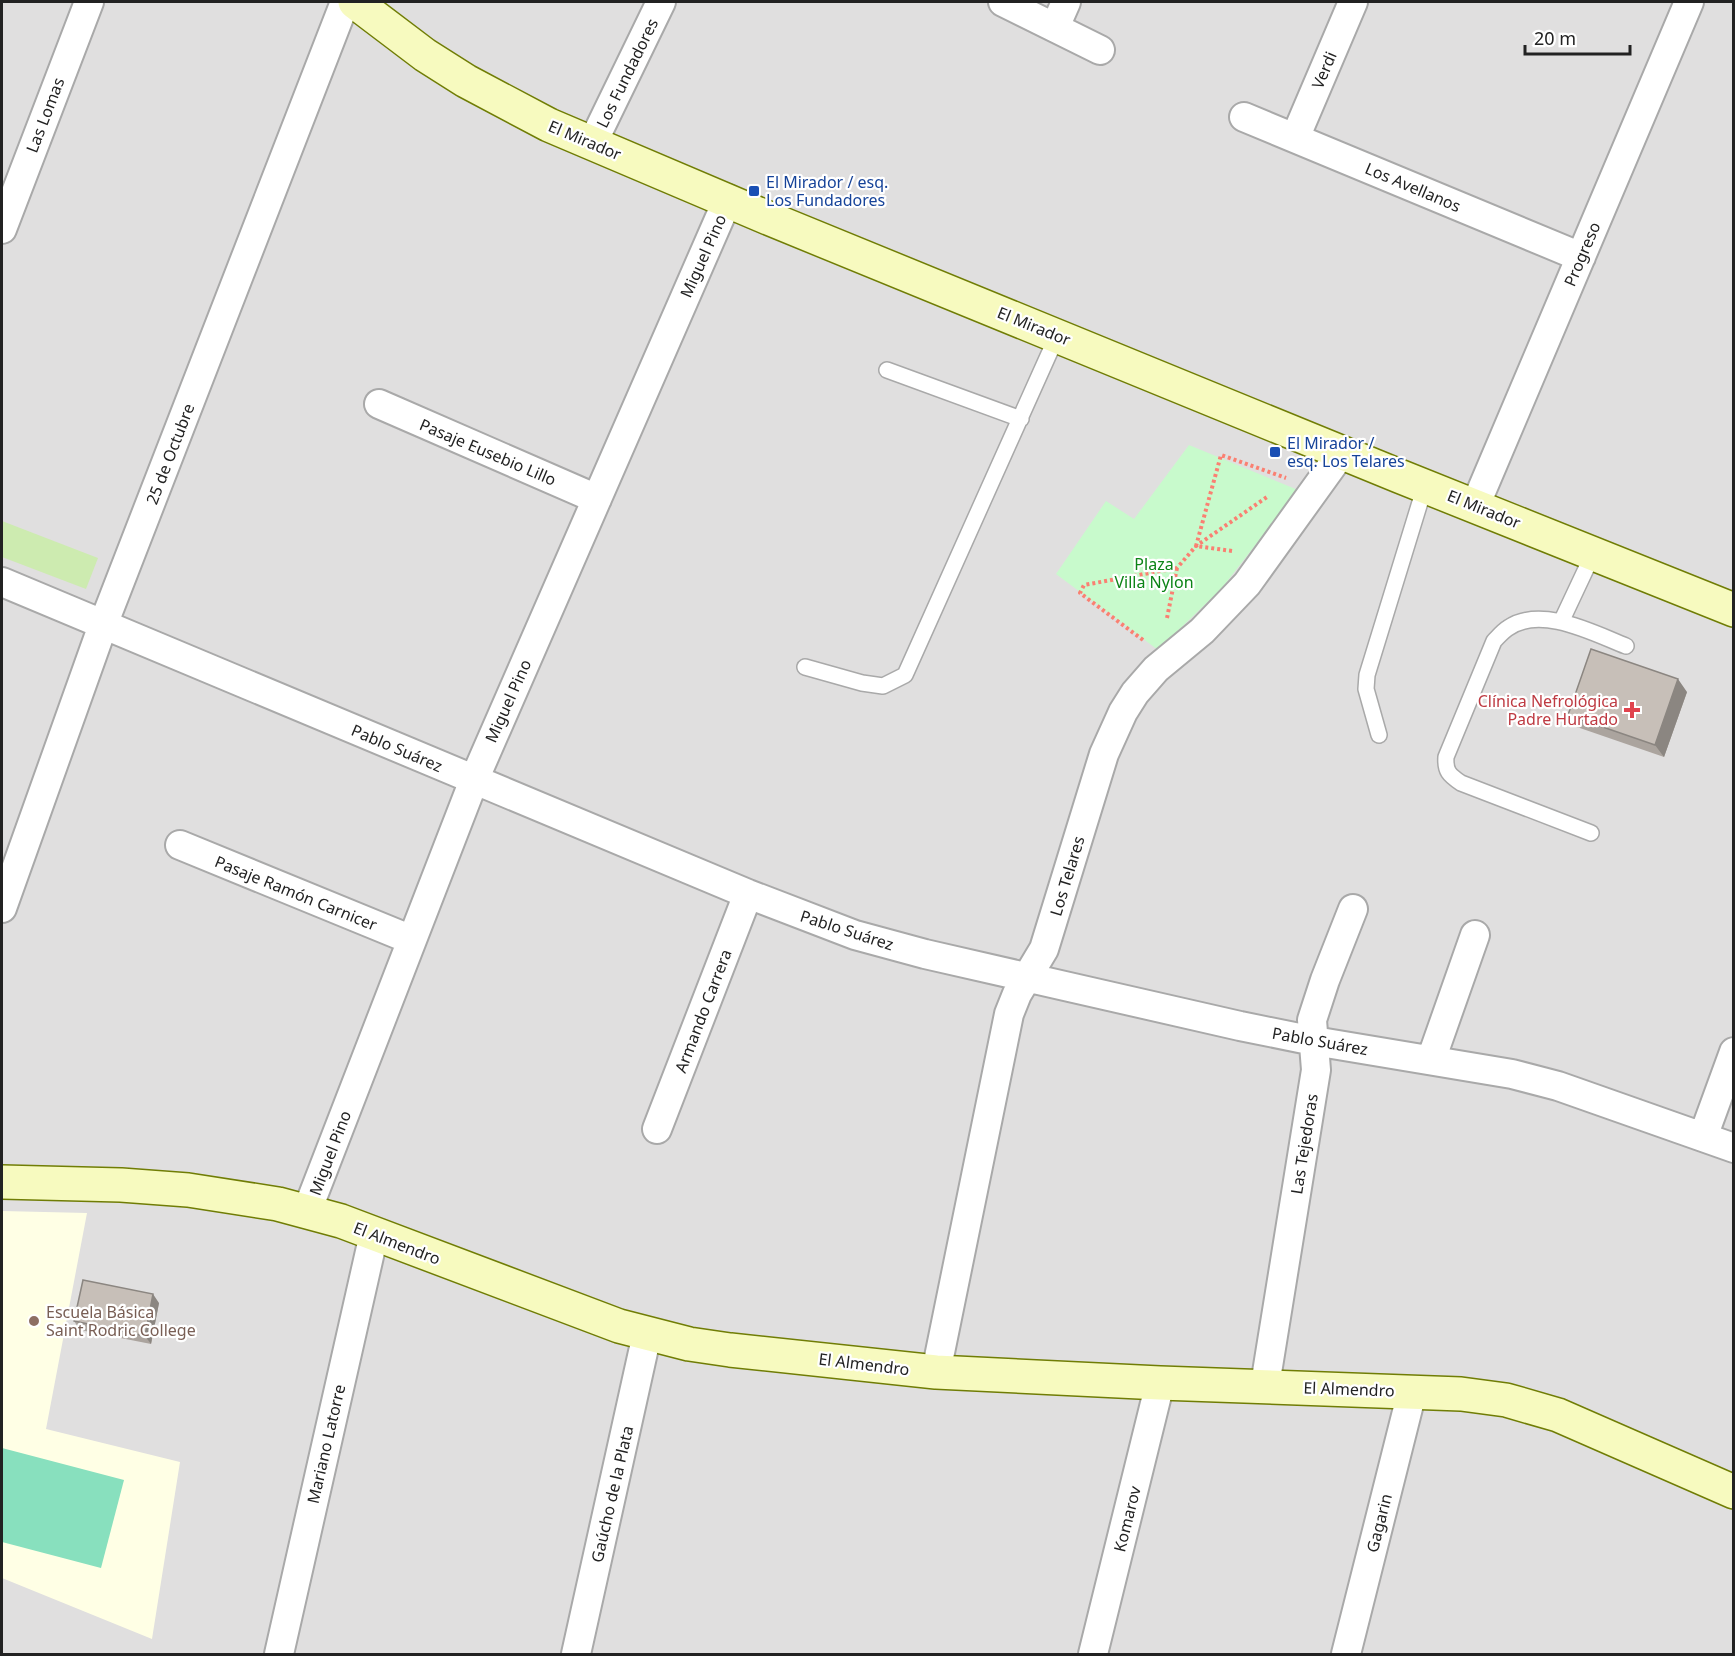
<svg xmlns="http://www.w3.org/2000/svg" width="1735" height="1656" font-family="'Noto Sans',sans-serif">
<rect width="100%" height="100%" fill="#f2efe9"/>
<path fill="#e0dfdf" d="M 2,2 L 1733,2 L 1733,1654 L 2,1654 Z"/>
<path fill="#ffffe5" d="M 2,1211 L 87,1213 L 46,1429 L 180,1462 L 152,1639 L 2,1578 Z"/>
<path fill="#cdebb0" d="M 2,521 L 98,558 L 86,589 L 2,557 Z"/>
<path fill="#c8facc" d="M 1189,445 L 1298,490 L 1222,588 L 1158,650 L 1056,574 L 1106,501 L 1134,519 Z"/>
<path fill="#88e0be" d="M 2,1448 L 124,1480 L 101,1568 L 2,1542 Z"/>
<g fill="none" stroke-linecap="round" stroke-linejoin="round">
<g stroke="#a9a9a9" stroke-width="18">
<path id="lane" d="M 887,370 L 1021,419
M 1562,620 L 1593,554
M 805,667 L 862,683 L 883,686 L 905,675 L 1057,336
M 1379,735 L 1366,689 L 1367,675 L 1425,486
M 1591,833 L 1461,783 C 1449,775 1445,771 1446,757 L 1494,641 C 1498,637 1503,631 1508,628 C 1541,605 1593,633 1626,646"/>
</g>
<g stroke="#a9a9a9" stroke-width="32">
<path id="street" d="M 1003,2 L 1100,50
M 1055,27 L 1066,2
M 1244,117 L 1581,257
M 1295,138 L 1353,2
M 592,144 L 661,2
M 2,229 L 89,2
M 379,404 L 597,499
M 1475,506 L 1689,2
M 2,582 L 748,894 L 855,935 L 925,954 L 1240,1026 L 1314,1041 L 1512,1074 L 1558,1086 L 1734,1148
M 180,845 L 412,940
M 2,908 L 103,625 L 345,2
M 1431,1060 L 1475,935
M 657,1129 L 748,894
M 1703,1137 L 1734,1052
M 307,1211 L 474,780 L 728,199
M 936,1372 L 1009,1014 L 1017,994 L 1044,949 L 1104,754 L 1123,712 L 1135,693 L 1156,669 L 1202,631 L 1247,584 L 1342,452
M 1265,1385 L 1316,1070 L 1312,1020 L 1325,980 L 1353,909
M 279,1654 L 374,1234
M 576,1654 L 647,1334
M 1093,1654 L 1160,1383
M 1346,1654 L 1412,1392"/>
</g>
<g stroke="#707d05" stroke-width="36">
<path id="secondary" d="M 355,2 L 425,55 L 466,81 L 549,125 L 768,218 L 1399,476 L 1734,610
M 2,1182 L 121,1185 L 188,1190 L 278,1204 L 341,1221 L 619,1326 L 689,1344 L 730,1350 L 936,1372 L 1160,1383 L 1461,1394 L 1506,1400 L 1558,1415 L 1734,1492"/>
</g>
<path stroke="#fa8072" stroke-width="4" stroke-dasharray="3 3" stroke-linecap="butt" d="M 1232,551 L 1196,546 L 1221,455 L 1286,478
M 1167,618 L 1177,568
M 1143,640 L 1080,593 L 1084,585 L 1177,568 L 1196,546 L 1267,497"/>
<use href="#lane" stroke="#fff" stroke-width="15"/>
<use href="#street" stroke="#fff" stroke-width="28"/>
<use href="#secondary" stroke="#f7fabf" stroke-width="33"/>
</g>
<path fill="#aba49e" d="M 1687,692 L 1664,757 L 1577,727 L 1568,715 Z
M 159,1303 L 151,1344 L 80,1330 L 74,1321 Z"/>
<path fill="#8b8681" d="M 1678,679 L 1687,692 L 1664,757 L 1655,745 Z
M 153,1294 L 159,1303 L 151,1344 L 145,1336 Z"/>
<path fill="#c7bfb8" stroke="#8b8681" stroke-width="1.5" d="M 1591,649 L 1678,679 L 1655,745 L 1568,715 Z
M 83,1280 L 153,1294 L 145,1336 L 74,1321 Z"/>
<g fill="#1a4fb4" stroke="#fff" stroke-width="2">
<rect x="748" y="185" width="12" height="12" rx="3"/>
<rect x="1269" y="446" width="12" height="12" rx="3"/>
</g>
<path fill="#e0444e" stroke="#fff" stroke-width="2" d="M1629 701h6v6h6v6h-6v6h-6v-6h-6v-6h6z"/>
<circle fill="#8d6e63" stroke="#fff" stroke-width="2" cx="34" cy="1321" r="6"/>
<g text-anchor="middle" stroke-width="4.5" stroke-linejoin="round" paint-order="stroke">
<g font-size="16" fill="#222" stroke="#fff">
<text transform="translate(1324 70) rotate(-67)" y="6">Verdi</text>
<text transform="translate(627 73) rotate(-64)" y="6">Los Fundadores</text>
<text transform="translate(45 115) rotate(-69)" y="6">Las Lomas</text>
<text transform="translate(585 140) rotate(23)" y="6">El Mirador</text>
<text transform="translate(1413 187) rotate(23)" y="6">Los Avellanos</text>
<text transform="translate(1582 254) rotate(-67)" y="6">Progreso</text>
<text transform="translate(703 256) rotate(-66)" y="6">Miguel Pino</text>
<text transform="translate(1034 326) rotate(22)" y="6">El Mirador</text>
<text transform="translate(488 452) rotate(23)" y="6">Pasaje Eusebio Lillo</text>
<text transform="translate(170 454) rotate(-69)" y="6">25 de Octubre</text>
<text transform="translate(1484 509) rotate(22)" y="6">El Mirador</text>
<text transform="translate(508 701) rotate(-66)" y="6">Miguel Pino</text>
<text transform="translate(397 748) rotate(23)" y="6">Pablo Suárez</text>
<text transform="translate(1067 876) rotate(-73)" y="6">Los Telares</text>
<text transform="translate(296 893) rotate(22)" y="6">Pasaje Ramón Carnicer</text>
<text transform="translate(847 930) rotate(18)" y="6">Pablo Suárez</text>
<text transform="translate(703 1011) rotate(-69)" y="6">Armando Carrera</text>
<text transform="translate(1320 1041) rotate(10)" y="6">Pablo Suárez</text>
<text transform="translate(1304 1144) rotate(-81)" y="6">Las Tejedoras</text>
<text transform="translate(330 1153) rotate(-69)" y="6">Miguel Pino</text>
<text transform="translate(397 1243) rotate(21)" y="6">El Almendro</text>
<text transform="translate(864 1364) rotate(7)" y="6">El Almendro</text>
<text transform="translate(1349 1389) rotate(2)" y="6">El Almendro</text>
<text transform="translate(326 1444) rotate(-77)" y="6">Mariano Latorre</text>
<text transform="translate(612 1494) rotate(-77)" y="6">Gaúcho de la Plata</text>
<text transform="translate(1127 1519) rotate(-76)" y="6">Komarov</text>
<text transform="translate(1379 1523) rotate(-76)" y="6">Gagarin</text>
</g>
<g font-size="16" fill="#164399" stroke="#fff" text-anchor="start">
<text x="766" y="188">El Mirador / esq.<tspan x="766" dy="18">Los Fundadores</tspan></text>
<text x="1287" y="449">El Mirador /<tspan x="1287" dy="18">esq. Los Telares</tspan></text>
</g>
<g font-size="16" fill="#0c8416" stroke="#fff">
<text x="1154" y="570">Plaza<tspan x="1154" dy="18">Villa Nylon</tspan></text>
</g>
<g font-size="16" fill="#be3a42" stroke="#fff" text-anchor="end">
<text x="1618" y="707">Clínica Nefrológica<tspan x="1618" dy="18">Padre Hurtado</tspan></text>
</g>
<g font-size="16" fill="#785e54" stroke="#fff" text-anchor="start">
<text x="46" y="1318">Escuela Básica<tspan x="46" dy="18">Saint Rodric College</tspan></text>
</g>
</g>
<rect width="1735" height="1656" fill="none" stroke="#222222" stroke-width="6"/>
<path d="M1525 45v9h105v-9" fill="none" stroke="#222222" stroke-width="3"/>
<text x="1534" y="45" font-size="18" fill="#222222" stroke="#ffffff" stroke-width="4.5" paint-order="stroke">20 m</text>
</svg>
